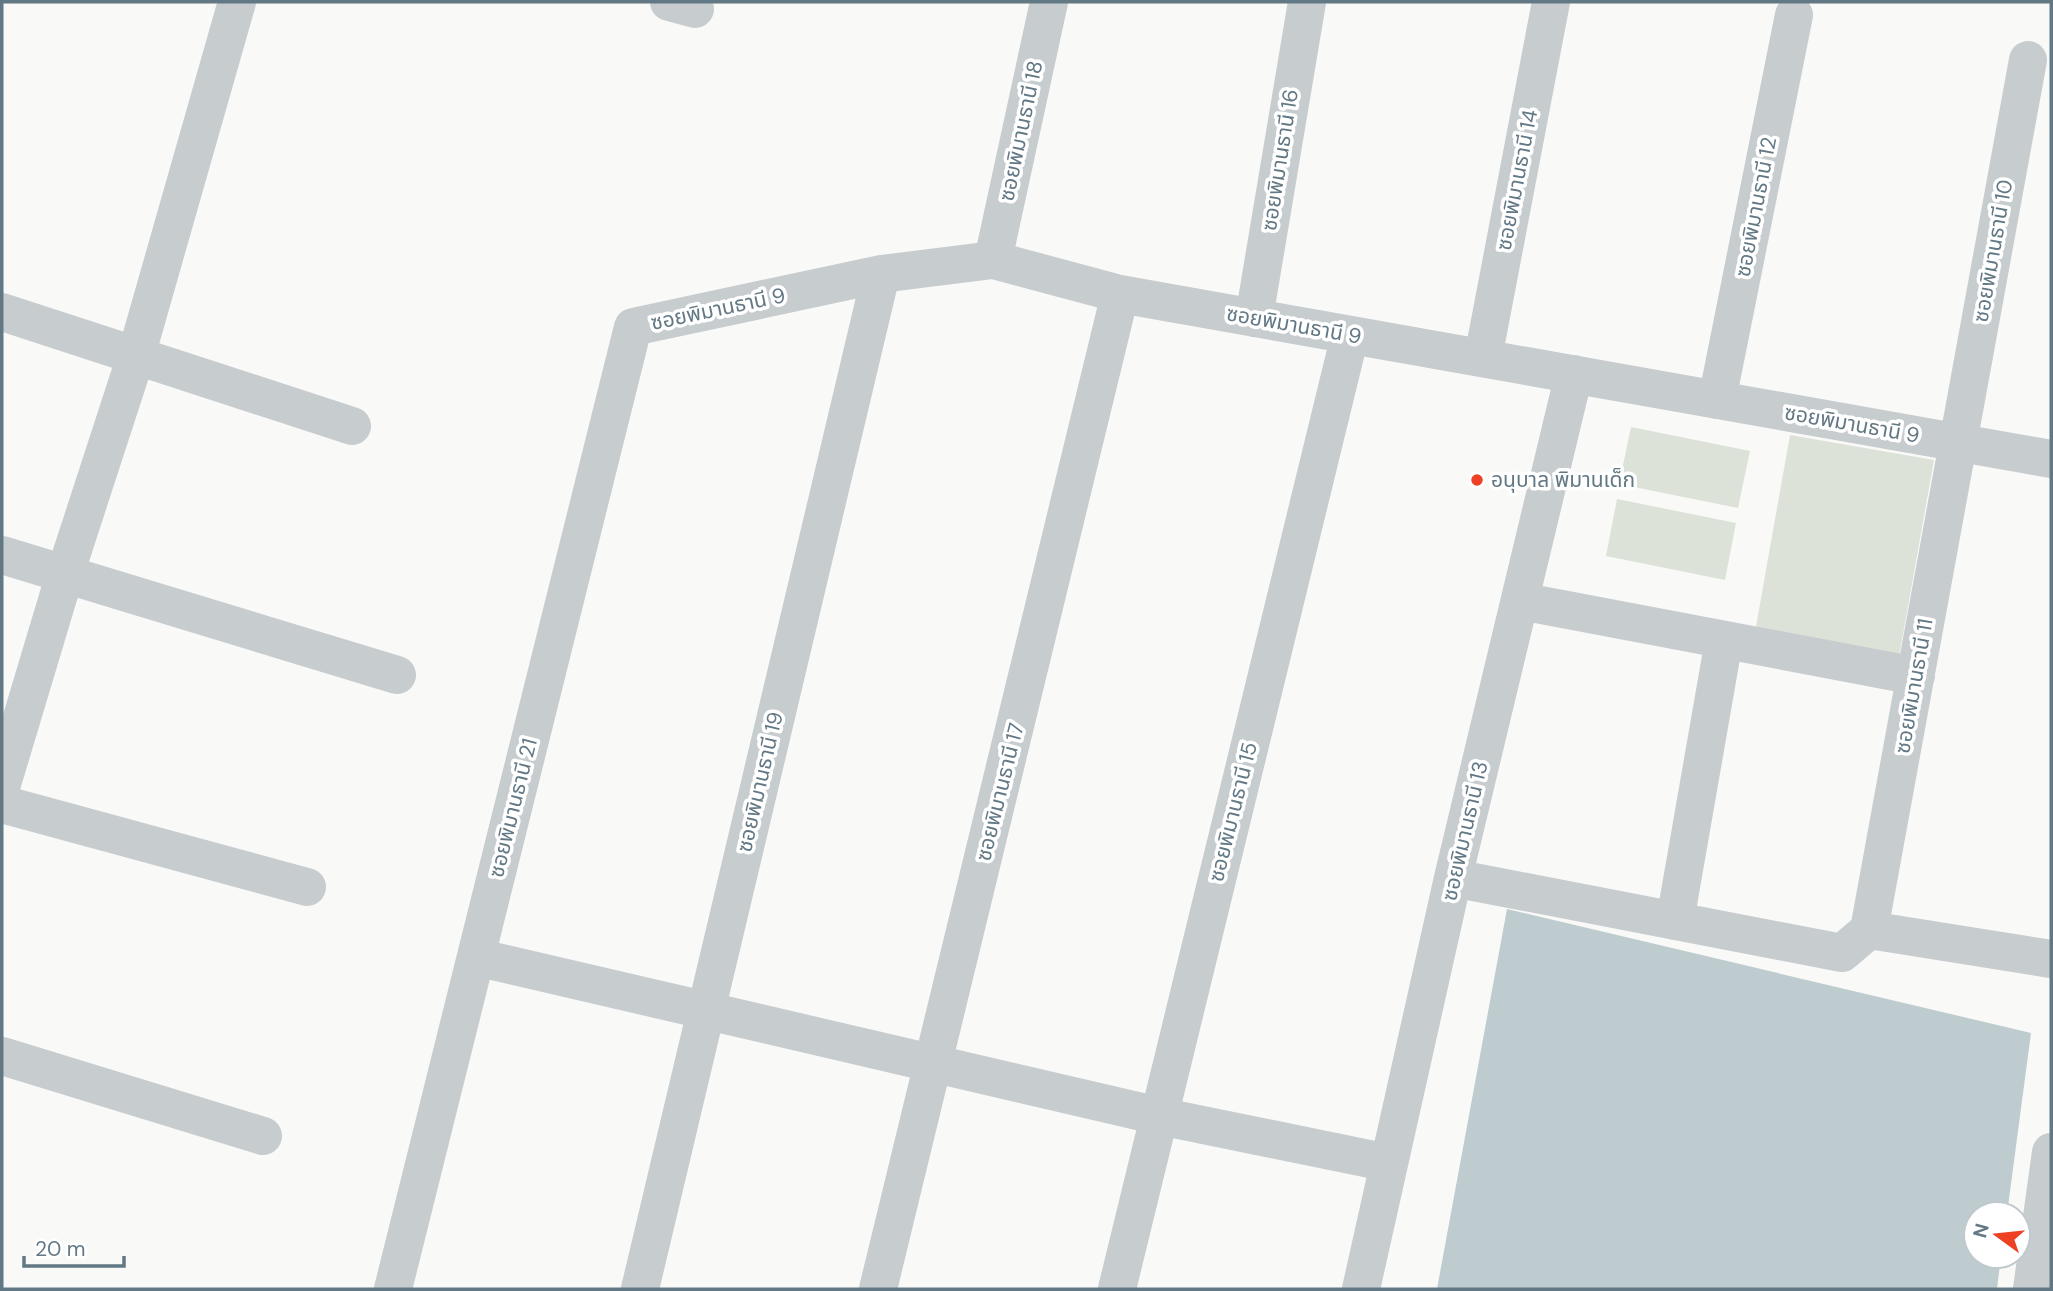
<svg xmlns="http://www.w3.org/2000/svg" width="2053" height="1291" font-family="'DM Sans','Noto Sans Thai',sans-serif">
<rect width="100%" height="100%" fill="#f9f9f7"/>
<path fill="#dce2d7" d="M 1631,427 L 1750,451 L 1738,508 L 1619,484 Z
M 1790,435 L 1934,460 L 1899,657 L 1755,632 Z
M 1617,499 L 1736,523 L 1725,580 L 1606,556 Z"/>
<path fill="#becccf" d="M 1507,909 L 2031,1033 L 2007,1214 L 1976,1214 L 1976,1256 L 2001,1256 L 1997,1289 L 1437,1289 Z"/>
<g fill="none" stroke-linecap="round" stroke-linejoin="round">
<path stroke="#c7cccf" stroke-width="38" d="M 669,2 L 695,9
M 993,260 L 1049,2
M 2,312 L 352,426
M 1254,318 L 1307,2
M 1483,358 L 1551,2
M 1717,400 L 1794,15
M 2,555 L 397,675
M 1520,601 L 1916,676
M 2,784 L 65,574 L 136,356 L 237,2
M 2,804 L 307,887
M 1453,878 L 1842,953 L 1869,930 L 2051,959
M 1675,921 L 1724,640
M 1869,930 L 2028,60
M 476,957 L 1159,1116 L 1389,1163
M 2,1056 L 263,1136
M 393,1289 L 633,327 L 881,274 L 993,260 L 1120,294 L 2051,459
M 640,1289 L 881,274
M 878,1289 L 1120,294
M 1117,1289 L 1350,335
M 1361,1289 L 1453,878 L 1574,374
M 2032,1289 L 2051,1152"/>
</g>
<circle fill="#ee4022" stroke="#fff" stroke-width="2.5" cx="1477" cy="480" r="7"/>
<g text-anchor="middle" stroke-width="7" stroke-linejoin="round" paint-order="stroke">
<g font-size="21" fill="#627884" stroke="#fff">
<text transform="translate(1021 131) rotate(-78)" y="7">ซอยพิมานธานี 18</text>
<text transform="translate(1280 160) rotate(-81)" y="7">ซอยพิมานธานี 16</text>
<text transform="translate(1517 180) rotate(-79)" y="7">ซอยพิมานธานี 14</text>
<text transform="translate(1756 207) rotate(-79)" y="7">ซอยพิมานธานี 12</text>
<text transform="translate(1993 251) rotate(-80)" y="7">ซอยพิมานธานี 10</text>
<text transform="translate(718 309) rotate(-12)" y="7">ซอยพิมานธานี 9</text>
<text transform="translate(1294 325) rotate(10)" y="7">ซอยพิมานธานี 9</text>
<text transform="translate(1852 424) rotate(10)" y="7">ซอยพิมานธานี 9</text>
<text transform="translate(1914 686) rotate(-80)" y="7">ซอยพิมานธานี 11</text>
<text transform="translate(760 782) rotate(-77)" y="7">ซอยพิมานธานี 19</text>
<text transform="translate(1000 792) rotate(-76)" y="7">ซอยพิมานธานี 17</text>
<text transform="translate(513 808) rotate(-76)" y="7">ซอยพิมานธานี 21</text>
<text transform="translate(1233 812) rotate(-76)" y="7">ซอยพิมานธานี 15</text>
<text transform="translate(1465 831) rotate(-77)" y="7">ซอยพิมานธานี 13</text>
</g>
<g font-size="21" fill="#627884" stroke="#fff" text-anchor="start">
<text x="1491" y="487">อนุบาล พิมานเด็ก</text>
</g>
</g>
<rect width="2053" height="1291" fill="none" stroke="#627884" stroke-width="7"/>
<g transform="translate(1997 1235) rotate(285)"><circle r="33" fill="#ffffff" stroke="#c0c9ce" stroke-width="2"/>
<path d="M0-5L12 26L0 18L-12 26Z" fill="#ee4022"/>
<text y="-10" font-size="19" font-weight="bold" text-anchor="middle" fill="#627884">N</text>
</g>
<path d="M24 1256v10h100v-10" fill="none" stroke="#627884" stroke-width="3.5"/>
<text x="35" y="1256" font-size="21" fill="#627884" stroke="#ffffff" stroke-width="5" paint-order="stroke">20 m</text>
</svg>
